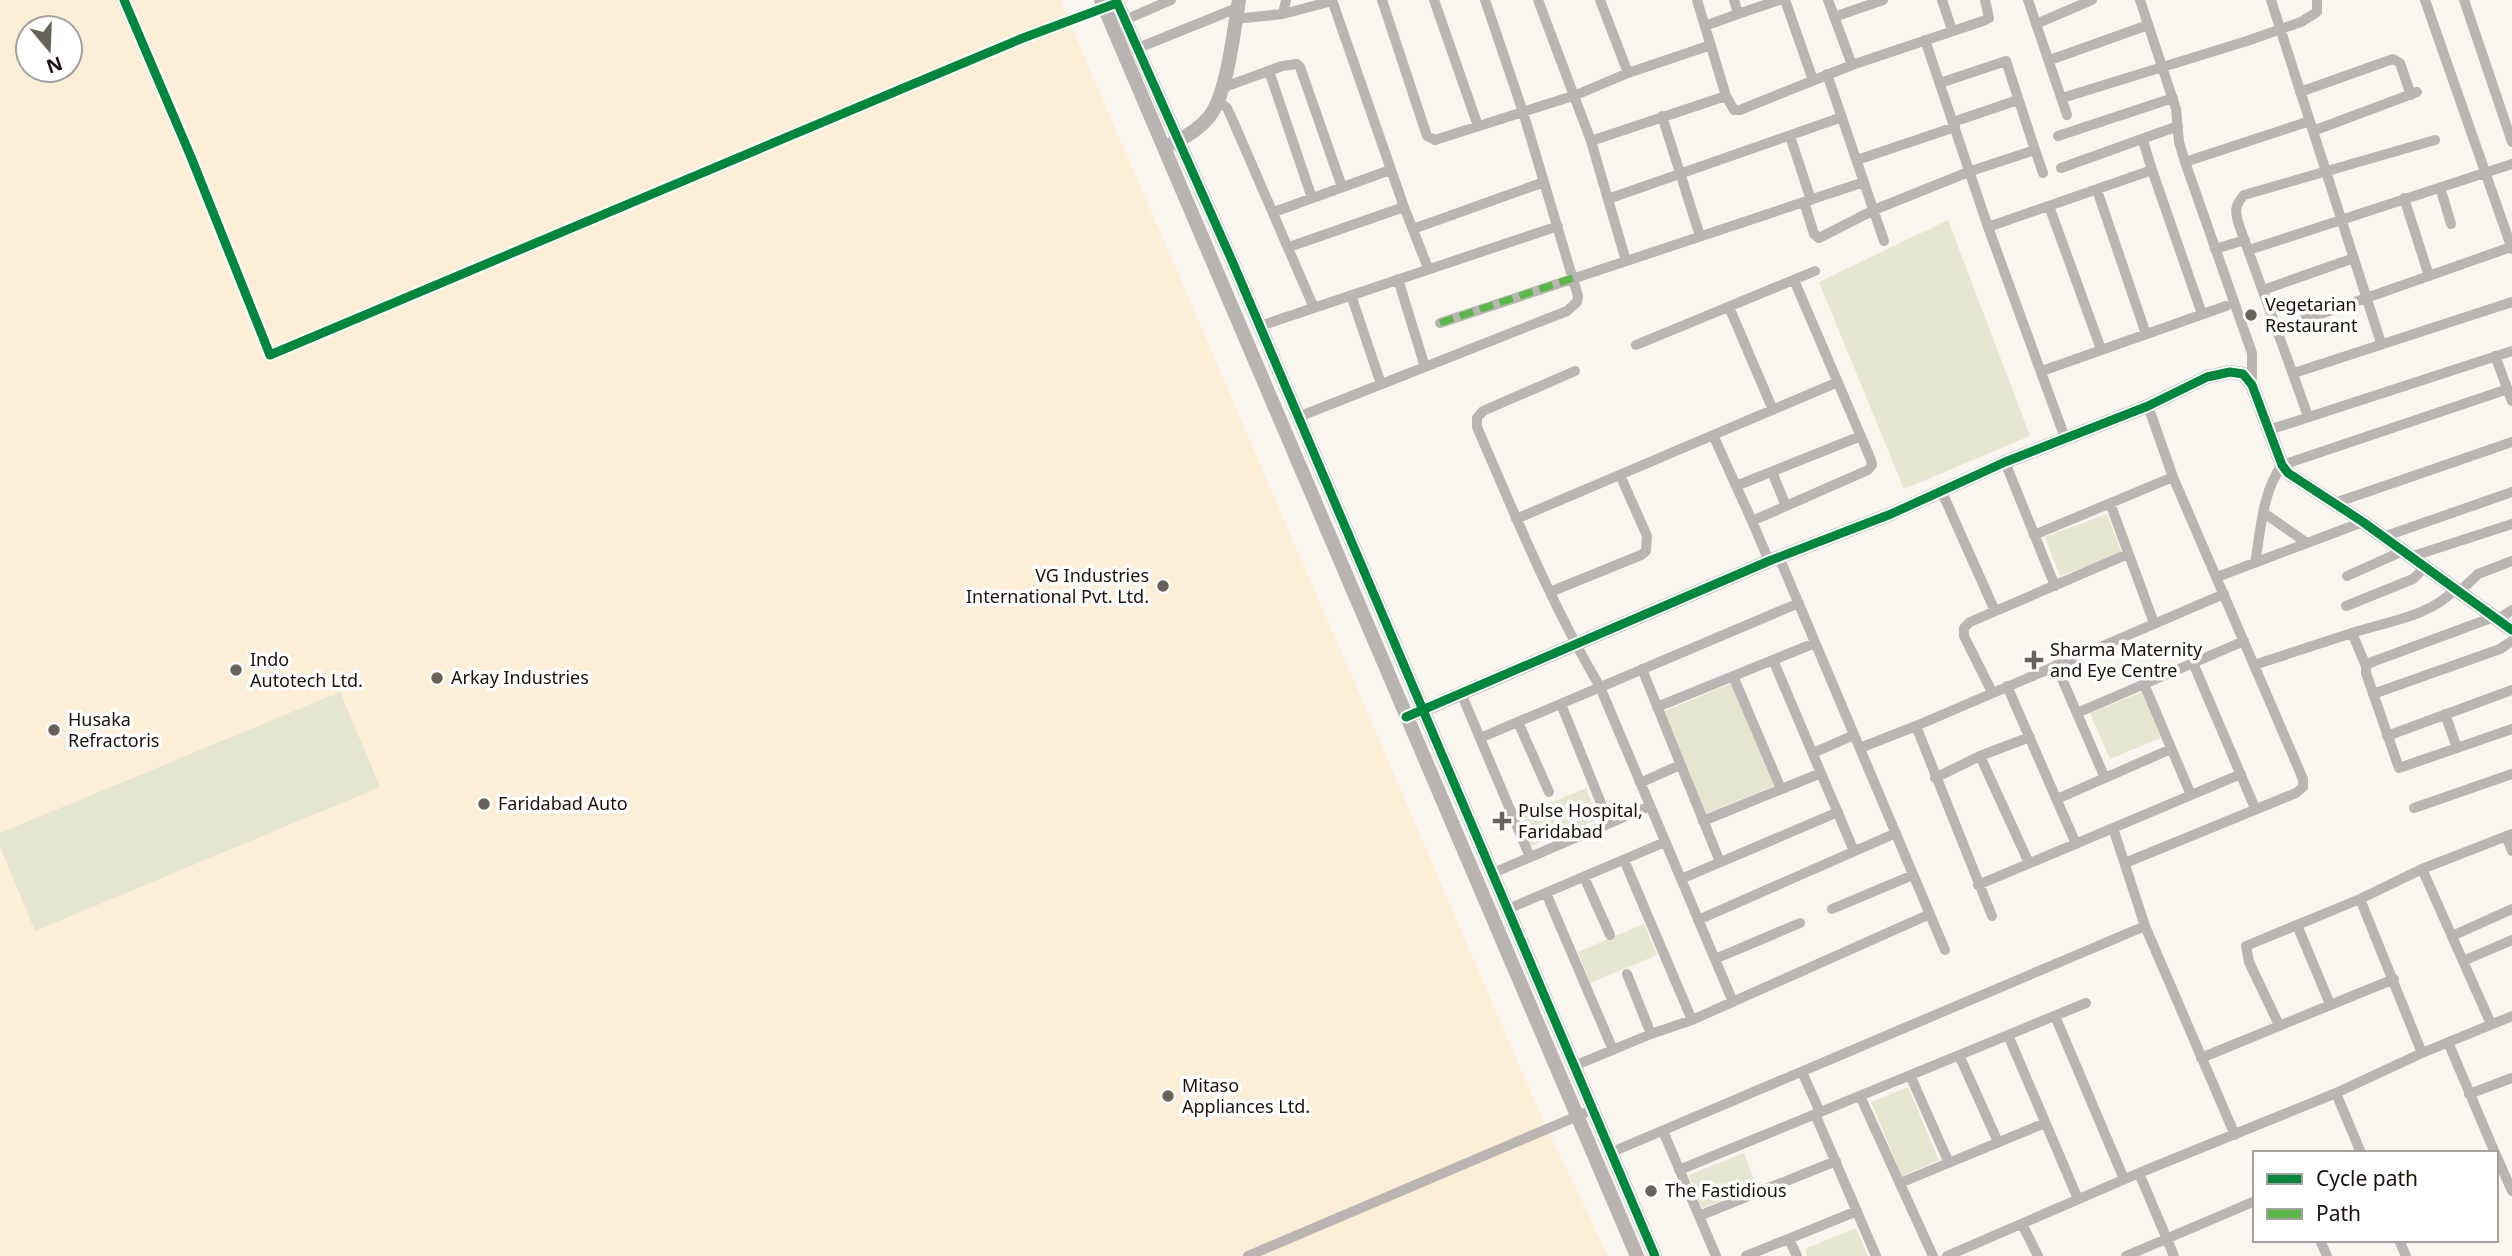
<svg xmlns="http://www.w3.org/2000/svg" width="2512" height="1256" font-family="'Noto Sans',sans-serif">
<rect width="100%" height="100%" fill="#f9f5ef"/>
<path fill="#fceed7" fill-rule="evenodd" d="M 0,0 L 1060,0 L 1542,1118 L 1608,1256 L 0,1256 ZM 28,28 L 70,28 L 70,70 L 28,70 Z"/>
<path fill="#e4e6cf" d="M 1948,220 L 2030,436 L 1904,489 L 1819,282 Z
M 2107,514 L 2122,553 L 2060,576 L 2045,537 Z
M 1732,683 L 1774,786 L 1705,814 L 1663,712 Z
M 340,692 L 380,787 L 35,931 L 0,847 L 0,833 Z
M 2142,692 L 2161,738 L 2110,759 L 2090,713 Z
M 1586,788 L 1598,819 L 1531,846 L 1519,816 Z
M 1644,924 L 1657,955 L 1590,983 L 1578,952 Z
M 1908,1087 L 1939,1160 L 1902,1176 L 1871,1102 Z
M 1744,1153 L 1757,1187 L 1702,1208 L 1689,1175 Z
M 1856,1228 L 1868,1256 L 1807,1256 L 1805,1249 Z"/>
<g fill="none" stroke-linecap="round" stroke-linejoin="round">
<path stroke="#bab5b3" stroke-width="10" d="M 124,0 L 191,157 L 270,355 L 937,74 L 1023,38 L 1107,7
M 1332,0 L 1404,207
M 1382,0 L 1427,136 L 1435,140 L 1576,95 L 1628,73 L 1711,45
M 1434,0 L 1478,126
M 1538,0 L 1591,141 L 1626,261
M 1600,0 L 1628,73
M 1697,0 L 1726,96 L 1734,110 L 1740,110 L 1852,65 L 1983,21 L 1989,18 L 1985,0
M 1785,0 L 1813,80
M 1828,0 L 1852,65
M 1942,0 L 1952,30
M 2028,0 L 2067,115
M 2140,0 L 2176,109 L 2179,142 L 2185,162 L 2252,353 L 2252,384
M 2271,0 L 2381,343
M 2425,0 L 2512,249
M 2464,0 L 2512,142
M 1283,14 L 1286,0
M 1738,14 L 1779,0
M 1834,17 L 1883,0
M 1235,19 L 1283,14 L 1332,1
M 1125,20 L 1171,0
M 2036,24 L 2092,0
M 1705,26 L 1738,14 L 1734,0
M 1925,40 L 1988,227 L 2065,438
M 1138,48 L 1237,8
M 2050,60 L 2148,25
M 1269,71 L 1312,198
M 1827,74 L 1884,241
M 1222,88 L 1282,66 L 1297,64 L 1300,67 L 1342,187
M 2300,92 L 2393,59 L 2400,63 L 2411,95
M 2062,98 L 2247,41 L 2301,22 L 2317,12 L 2317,0
M 1218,101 L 1227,108 L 1233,121 L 1314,308
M 1662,116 L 1700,236
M 1953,122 L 2018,100
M 2313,131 L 2417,92
M 1790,136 L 1811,200
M 2058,136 L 2173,98
M 1591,141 L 1726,96
M 2144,144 L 2152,170
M 2035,150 L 2043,173
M 1857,160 L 1955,127
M 2185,162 L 2310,121
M 2061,168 L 2178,126
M 2440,187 L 2451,224
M 2097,190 L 2146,334
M 2404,198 L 2429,276
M 1608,199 L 1842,117
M 1804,202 L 1814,234 L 1819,238 L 1874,210 L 1971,171 L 2035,150 L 2006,61 L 1940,83
M 2049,206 L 2101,349
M 1274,212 L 1390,170
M 1988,227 L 2152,170 L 2202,314
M 1413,229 L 1544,182
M 1289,247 L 1404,207 L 1428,268
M 2215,249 L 2245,240
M 2249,250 L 2512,164
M 1398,279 L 1425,367
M 2263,290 L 2354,258
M 1351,295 L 1381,384
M 1729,307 L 1773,410
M 1440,323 L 1864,182
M 1260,326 L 1558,226
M 2278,329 L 2511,247
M 1636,345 L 1815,271
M 2495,356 L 2512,401
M 1575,371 L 1483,411 L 1477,418 L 1477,427 C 1515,515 1551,604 1600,687 L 1733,1002
M 2042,371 L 2226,306
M 2294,373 L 2512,302
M 2308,416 L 2239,225 C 2235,212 2234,206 2244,195 L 2435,140
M 1298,417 L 1567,311 L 1577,302 L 1578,296 L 1523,112 L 1485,0
M 2269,430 L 2512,351
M 1713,435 L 1752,521 L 1868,470 L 1872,465 L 1871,460 L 1794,280
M 2005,462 L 2055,586
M 1772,472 L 1786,506
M 1736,486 L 1861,436
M 1941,490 L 1995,611
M 2110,503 L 2154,623
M 2332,504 L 2512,442
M 2264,513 L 2307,543
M 1516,519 L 1838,382
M 1752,521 L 1769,561
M 2034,535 L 2173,477
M 2383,537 L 2512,492
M 1779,557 L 1945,950
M 2410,557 L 2512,524
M 2255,563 C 2261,529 2262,493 2282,465 L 2508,389
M 2347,576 L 2403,551
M 2217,577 L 2363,522
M 1550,592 L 1641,555 L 1646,551 L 1647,536 L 1620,475
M 2459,592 L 2478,574 L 2512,561
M 2346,606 L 2413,579 L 2425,567
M 2494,617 L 2372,662 L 2366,666 L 2366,673 L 2399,768 L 2512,729
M 2497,620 L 2512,610
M 1773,660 L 1854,851
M 2193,663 L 2255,808
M 2056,665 L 2105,778
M 2254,665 L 2352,633
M 2366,666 L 2352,633 C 2385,622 2432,616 2455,589
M 1642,669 L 1720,862
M 1733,676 L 1781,789
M 2144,684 L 2191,795
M 2007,686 L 2076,844
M 1992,692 L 1964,636 L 1964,628 L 1970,622 L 2128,554
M 1461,693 L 1530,857
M 2373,694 L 2500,649 L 2512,641
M 1561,704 L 1609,823
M 1657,707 L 1815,643
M 2077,713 L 2244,641
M 2445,714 L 2457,748
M 1518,722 L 1549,792
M 1916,726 L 1992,916
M 2387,736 L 2512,690
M 1480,738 L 1799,603
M 1860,748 L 1916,726 L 2224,594
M 1813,753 L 1854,735
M 1980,756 L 2029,863
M 1935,778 L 1980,756 L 2030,737
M 1640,783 L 1680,765
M 2057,799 L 2171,749
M 2414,808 L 2512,774
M 1703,821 L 1821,773
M 2113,828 L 2145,926 L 2235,1135
M 2506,836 L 2512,851
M 1624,860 L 1692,1020
M 2125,863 L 2296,793 L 2303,787 L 2303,779 L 2173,477 L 2148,406
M 2422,869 L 2491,1024
M 1493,873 L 1650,806
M 1584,877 L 1610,935
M 1681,879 L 1838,812
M 1978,885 L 2241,774
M 1546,893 L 1613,1050
M 2360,899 L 2422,1053
M 1508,909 L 1665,842
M 1832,909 L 1913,875
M 1698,920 L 1896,833
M 2297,925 L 2330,1004
M 2452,936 L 2512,909
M 1715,959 L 1800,923
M 2463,961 L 2512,940
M 1627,974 L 1651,1034
M 2055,1016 L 2124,1179
M 2279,1025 L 2249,962 L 2246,946 L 2360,899 L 2422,869 L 2512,834
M 2008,1035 L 2078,1199
M 2448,1042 L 2495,1153
M 1959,1055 L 1998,1142
M 2201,1058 L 2394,979
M 1574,1066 L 1651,1034 L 1692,1020 L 1930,914
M 1802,1072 L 1820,1112
M 1910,1075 L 1949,1163
M 2336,1093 L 2361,1153
M 2469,1094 L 2512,1078
M 1860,1096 L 1933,1256
M 1815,1114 L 1876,1256
M 1663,1131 L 1716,1256
M 1612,1152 L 2145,926
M 2496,1155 L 2512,1191
M 1679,1170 L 2086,1003
M 2139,1173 L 2174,1256
M 1900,1183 L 2045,1123
M 1699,1216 L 1836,1161
M 2022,1224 L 2038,1256
M 1789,1239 L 1797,1256
M 2320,1240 L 2327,1256
M 2399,1240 L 2406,1256
M 1248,1256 L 1594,1109
M 1746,1256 L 1857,1211
M 1947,1256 L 2139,1173 L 2336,1093 L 2422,1053 L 2512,1016
M 2126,1256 L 2255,1201"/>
<path stroke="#b9b4b1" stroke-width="14" d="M 1101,0 L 1637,1256
M 1116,0 L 1233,263 L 1655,1256
M 1173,143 C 1186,137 1200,128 1209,117 C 1227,96 1234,29 1239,0
M 1416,713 L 1769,561 L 1891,514 L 2005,462 L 2148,406 L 2207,377 L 2230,372 L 2243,374 L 2252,385 L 2282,465 L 2288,473 L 2363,522 L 2512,630"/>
<path stroke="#58b947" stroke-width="7" stroke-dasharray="14 7" stroke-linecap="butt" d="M 1440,323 L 1573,278"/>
<g stroke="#fff" stroke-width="13">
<path id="cycleway" d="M 124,0 L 191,157 L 270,355 L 937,74 L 1023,38 L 1117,3
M 1116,0 L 1233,263 L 1655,1256
M 1406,717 L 1769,561 L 1891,514 L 2005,462 L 2148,406 L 2207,377 L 2230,372 L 2243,374 L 2252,385 L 2282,465 L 2288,473 L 2363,522 L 2512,630"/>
</g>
<use href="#cycleway" stroke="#00873e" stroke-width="9"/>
</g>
<g fill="#68625a" stroke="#fff" stroke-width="2.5">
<circle cx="2251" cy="315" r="7"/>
<circle cx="1163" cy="586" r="7"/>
<path d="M2030.5 649.5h7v7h7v7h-7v7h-7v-7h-7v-7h7z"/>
<circle cx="236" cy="670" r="7"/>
<circle cx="437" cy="678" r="7"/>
<circle cx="54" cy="730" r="7"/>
<circle cx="484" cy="804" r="7"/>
<path d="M1498.5 810.5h7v7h7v7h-7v7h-7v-7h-7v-7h7z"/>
<circle cx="1168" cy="1096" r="7"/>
<circle cx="1651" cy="1191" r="7"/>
</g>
<g text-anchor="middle" stroke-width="7" stroke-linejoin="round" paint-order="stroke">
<g font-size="18" fill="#1a1309" stroke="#fff" text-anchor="start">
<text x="2265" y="311">Vegetarian<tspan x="2265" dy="21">Restaurant</tspan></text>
<text x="1149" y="582" text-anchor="end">VG Industries<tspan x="1149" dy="21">International Pvt. Ltd.</tspan></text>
<text x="2050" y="656">Sharma Maternity<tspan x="2050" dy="21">and Eye Centre</tspan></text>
<text x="250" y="666">Indo<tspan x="250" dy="21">Autotech Ltd.</tspan></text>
<text x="451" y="684">Arkay Industries</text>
<text x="68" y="726">Husaka<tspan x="68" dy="21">Refractoris</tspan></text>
<text x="498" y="810">Faridabad Auto</text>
<text x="1518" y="817">Pulse Hospital,<tspan x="1518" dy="21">Faridabad</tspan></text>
<text x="1182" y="1092">Mitaso<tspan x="1182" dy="21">Appliances Ltd.</tspan></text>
<text x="1665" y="1197">The Fastidious</text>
</g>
</g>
<rect x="2253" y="1151" width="245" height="91" fill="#ffffff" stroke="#a3a19d" stroke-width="2"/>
<rect x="2267" y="1174" width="35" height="10" fill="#00873e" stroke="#a3a19d" stroke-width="2"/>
<text x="2316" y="1186" font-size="21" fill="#1a1309">Cycle path</text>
<rect x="2267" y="1209" width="35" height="10" fill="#58b947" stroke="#a3a19d" stroke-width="2"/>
<text x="2316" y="1221" font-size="21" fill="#1a1309">Path</text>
<g transform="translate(49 49) rotate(161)"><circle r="33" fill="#ffffff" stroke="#a3a19d" stroke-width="2"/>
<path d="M0-5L12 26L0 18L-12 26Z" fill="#68625a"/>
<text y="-10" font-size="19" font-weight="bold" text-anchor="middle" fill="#1a1309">N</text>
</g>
</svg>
